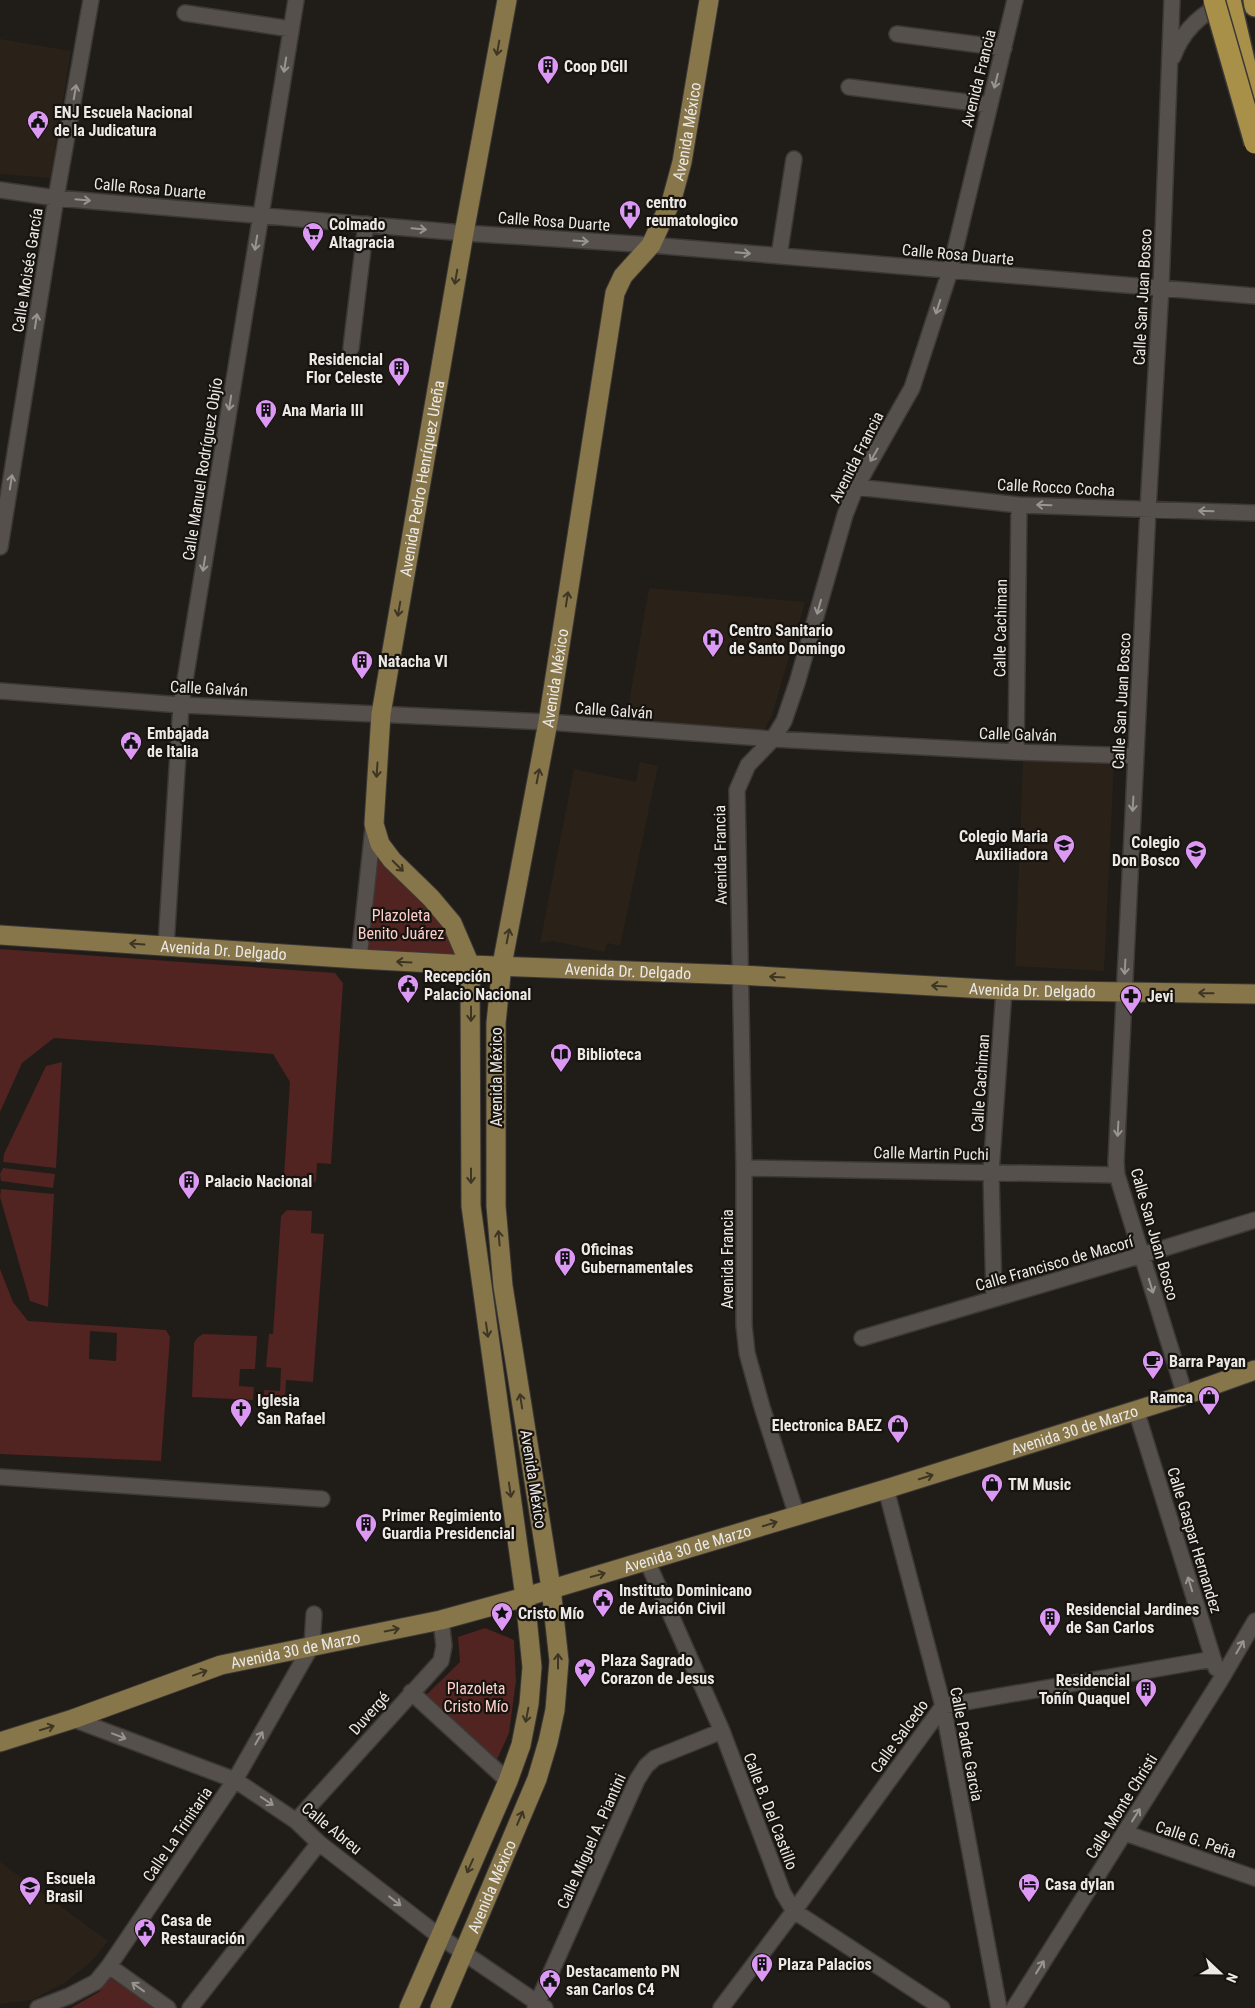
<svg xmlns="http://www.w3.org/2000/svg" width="1255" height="2008" font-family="'Roboto Condensed',sans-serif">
<rect width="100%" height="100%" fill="#201c18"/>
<path fill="#2a2219" d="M 0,39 L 71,51 L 50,178 L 0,174 Z
M 649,588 L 805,602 L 772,715 L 759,740 L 624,731 Z
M 1023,761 L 1114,763 L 1104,971 L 1015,966 Z
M 640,762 L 658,766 L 620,946 L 607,943 L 605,952 L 553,941 L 540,943 L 574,769 L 636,782 Z
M 0,1862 L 108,1941 L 90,1963 L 64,1983 L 32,2000 L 0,2004 Z"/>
<path fill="#512321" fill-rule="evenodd" d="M 375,850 L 435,909 L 461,962 L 364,957 Z
M 0,949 L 335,973 L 343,983 L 331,1164 L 317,1163 L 316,1182 L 288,1181 L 284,1176 L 290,1082 L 273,1054 L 54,1038 L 22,1063 L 0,1112 Z
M 62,1062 L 56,1168 L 3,1162 L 4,1154 L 46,1066 Z
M 3,1168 L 55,1174 L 53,1188 L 1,1181 L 0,1174 Z
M 1,1189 L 54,1194 L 48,1307 L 30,1301 L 0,1197 Z
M 287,1210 L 312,1211 L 311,1233 L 324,1234 L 313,1382 L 286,1380 L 285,1399 L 264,1397 L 264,1390 L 280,1391 L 281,1368 L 266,1367 L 269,1334 L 273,1334 L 281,1216 Z
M 0,1269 L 13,1302 L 28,1321 L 166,1330 L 170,1337 L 161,1461 L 0,1454 ZM 90,1331 L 117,1333 L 116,1361 L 89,1359 Z
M 203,1334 L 257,1336 L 255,1369 L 240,1369 L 239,1386 L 254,1387 L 253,1400 L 192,1397 L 194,1343 L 197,1338 Z
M 485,1628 L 514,1640 L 516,1681 L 509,1733 L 495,1764 L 421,1700 L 460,1662 L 458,1637 Z
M 110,1978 L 157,2008 L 71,2008 L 99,1992 Z"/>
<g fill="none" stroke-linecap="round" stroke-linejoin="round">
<g stroke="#3c3836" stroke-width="18">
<path id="minor" d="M 1172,0 L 1161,287 L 1148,509 L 1116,1162 L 1117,1175 L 1185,1395
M 185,13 L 291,29
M 897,34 L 1004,48
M 1173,57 C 1182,32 1200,14 1225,3
M 849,87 L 990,105
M 0,190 L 56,198 L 464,233 L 651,245 L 1255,296
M 779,256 L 794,159
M 351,348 L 366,224
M 856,487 L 1019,505 L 1255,513
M 0,547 L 56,198 L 91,0
M 0,691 L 181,705 L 548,722 L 773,739 L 1016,752 L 1136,756
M 1016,752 L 1019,505
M 166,946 L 181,705 L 296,0
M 359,959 L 373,828
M 744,1168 L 1117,1175
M 994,1298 L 991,1172 L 1004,990
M 862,1338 L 1142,1255 L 1255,1220
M 1136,1410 L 1216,1668
M 0,1477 L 322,1499
M 886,1489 L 943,1706 L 999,2008
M 797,1516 L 762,1407 L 747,1353 L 744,1325 L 744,1168 L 737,790 L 748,765 L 773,739 L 784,721 L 797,683 L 845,515 L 856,487 L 912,388 L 950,271 L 1015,0
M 647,1561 L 722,1731 L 783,1893 L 794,1911 L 942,2008
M 411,1692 L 508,1781
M 73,1719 L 235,1780 L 296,1821 L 319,1843 L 439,1936 L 545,2008
M 296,1821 L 441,1661 L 444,1646 L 441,1620
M 1125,1833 L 1255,1878
M 109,1966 L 168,2008
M 38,2008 L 69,1996 L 96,1982 L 109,1966 L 235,1780 L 312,1645 L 314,1614
M 190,2008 L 319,1843
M 535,2008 L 637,1780 L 646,1766 L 655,1758 L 722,1731
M 721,2008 L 794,1911 L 943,1706 L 1213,1659
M 1014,2008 L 1220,1681 L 1255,1621"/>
</g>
<g stroke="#3c3836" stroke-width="21">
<g id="major">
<path id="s1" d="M 0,935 L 359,959 L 470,965 L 740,975 L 1004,990 L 1255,994"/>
<path id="s2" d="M 0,1742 L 73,1719 L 221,1665 L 441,1620 L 525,1597 L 886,1489 L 1185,1395 L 1255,1370"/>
<path id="s3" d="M 409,2008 L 508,1781 L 521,1745 L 529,1704 L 532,1667 L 525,1597 L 471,1206 L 470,965 L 452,923 L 431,898 L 392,860 L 380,844 L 374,824 L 381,714 L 464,233 L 507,0"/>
<path id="s4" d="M 440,2008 L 537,1779 L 548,1742 L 555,1710 L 559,1661 L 551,1588 L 503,1286 L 496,1206 L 496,1023 L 502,965 L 548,722 L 615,293 L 623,276 L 651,245 L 672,199 L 682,162 L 709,0"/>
</g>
</g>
<g stroke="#3c3836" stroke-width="24">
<path id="highway" d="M 1230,0 L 1255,108
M 1254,0 L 1255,6"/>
</g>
<use href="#minor" stroke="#55504c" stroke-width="15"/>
<use href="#major" stroke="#87764a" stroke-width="19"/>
<use href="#highway" stroke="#a89048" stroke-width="21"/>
<g stroke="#3c3836" stroke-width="24" stroke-linecap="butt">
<path id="highway-bridge" d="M 1214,0 L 1255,143"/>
</g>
<use href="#highway-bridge" stroke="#a89048" stroke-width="21"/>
</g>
<defs><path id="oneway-shaft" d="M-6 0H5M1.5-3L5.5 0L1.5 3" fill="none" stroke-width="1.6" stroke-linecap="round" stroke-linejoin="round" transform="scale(1.25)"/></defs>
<g stroke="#3e3624">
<use href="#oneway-shaft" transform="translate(498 48) rotate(100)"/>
<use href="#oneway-shaft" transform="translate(456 277) rotate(100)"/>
<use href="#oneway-shaft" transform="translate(567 599) rotate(-81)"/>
<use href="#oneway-shaft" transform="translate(399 609) rotate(100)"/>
<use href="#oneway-shaft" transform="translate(377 770) rotate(94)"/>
<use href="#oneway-shaft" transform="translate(538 776) rotate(-79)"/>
<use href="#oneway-shaft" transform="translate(398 866) rotate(45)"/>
<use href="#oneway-shaft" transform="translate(508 936) rotate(-79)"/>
<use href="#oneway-shaft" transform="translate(137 944) rotate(-176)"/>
<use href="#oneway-shaft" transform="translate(404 962) rotate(-177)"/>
<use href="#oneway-shaft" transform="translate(777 977) rotate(-177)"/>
<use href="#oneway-shaft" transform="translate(939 986) rotate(-177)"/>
<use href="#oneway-shaft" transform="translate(1206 993) rotate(-179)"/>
<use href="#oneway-shaft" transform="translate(471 1014) rotate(90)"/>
<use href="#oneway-shaft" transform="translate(471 1176) rotate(90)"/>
<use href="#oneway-shaft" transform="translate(499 1238) rotate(-95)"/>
<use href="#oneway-shaft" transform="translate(487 1330) rotate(82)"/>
<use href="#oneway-shaft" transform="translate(521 1401) rotate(-99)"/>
<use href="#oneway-shaft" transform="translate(926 1477) rotate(-17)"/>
<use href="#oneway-shaft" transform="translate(510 1490) rotate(82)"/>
<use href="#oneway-shaft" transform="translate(770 1524) rotate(-17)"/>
<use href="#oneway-shaft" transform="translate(598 1575) rotate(-15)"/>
<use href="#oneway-shaft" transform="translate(392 1630) rotate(-11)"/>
<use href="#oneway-shaft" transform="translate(558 1661) rotate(-90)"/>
<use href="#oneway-shaft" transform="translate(200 1673) rotate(-20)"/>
<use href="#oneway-shaft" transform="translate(527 1715) rotate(101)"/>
<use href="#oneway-shaft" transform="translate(47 1728) rotate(-17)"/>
<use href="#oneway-shaft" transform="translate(520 1818) rotate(-67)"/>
<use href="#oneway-shaft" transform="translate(470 1866) rotate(114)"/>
</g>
<g stroke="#989491">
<use href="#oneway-shaft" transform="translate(285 65) rotate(99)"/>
<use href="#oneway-shaft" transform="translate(996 81) rotate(104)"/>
<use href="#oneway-shaft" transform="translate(75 92) rotate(-80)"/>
<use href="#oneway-shaft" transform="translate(83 200) rotate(5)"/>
<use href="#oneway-shaft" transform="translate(419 229) rotate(5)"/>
<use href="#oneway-shaft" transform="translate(581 241) rotate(4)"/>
<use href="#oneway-shaft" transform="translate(256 243) rotate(99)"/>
<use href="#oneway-shaft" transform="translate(743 253) rotate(5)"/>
<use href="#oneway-shaft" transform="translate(938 307) rotate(108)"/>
<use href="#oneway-shaft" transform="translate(36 321) rotate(-81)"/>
<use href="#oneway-shaft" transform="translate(230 403) rotate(99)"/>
<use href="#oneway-shaft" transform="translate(874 455) rotate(120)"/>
<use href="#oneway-shaft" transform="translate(11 482) rotate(-81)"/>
<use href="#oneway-shaft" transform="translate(1044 505) rotate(-178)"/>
<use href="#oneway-shaft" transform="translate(1206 511) rotate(-178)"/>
<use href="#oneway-shaft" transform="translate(204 564) rotate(99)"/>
<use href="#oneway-shaft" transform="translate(819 607) rotate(106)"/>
<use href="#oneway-shaft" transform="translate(1133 804) rotate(93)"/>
<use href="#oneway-shaft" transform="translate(1125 967) rotate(93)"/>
<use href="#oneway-shaft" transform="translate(1118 1129) rotate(93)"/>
<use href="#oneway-shaft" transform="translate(1151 1286) rotate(73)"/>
<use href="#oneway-shaft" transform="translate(1190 1584) rotate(-107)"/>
<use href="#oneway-shaft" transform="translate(1240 1647) rotate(-60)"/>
<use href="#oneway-shaft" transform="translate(119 1736) rotate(21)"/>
<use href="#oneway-shaft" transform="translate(259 1738) rotate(-60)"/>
<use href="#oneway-shaft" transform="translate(267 1801) rotate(34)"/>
<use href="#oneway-shaft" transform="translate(1136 1815) rotate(-58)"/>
<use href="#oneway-shaft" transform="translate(395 1901) rotate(38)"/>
<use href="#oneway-shaft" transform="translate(1040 1967) rotate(-58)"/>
<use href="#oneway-shaft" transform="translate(138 1987) rotate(-144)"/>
</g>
<defs>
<g id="building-pin" transform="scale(1.125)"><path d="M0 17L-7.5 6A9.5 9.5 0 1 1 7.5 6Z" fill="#dc99f4" stroke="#17130f"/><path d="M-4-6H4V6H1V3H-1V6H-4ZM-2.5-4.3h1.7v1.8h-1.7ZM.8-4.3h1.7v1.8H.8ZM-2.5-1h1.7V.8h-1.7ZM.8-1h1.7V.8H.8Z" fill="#111"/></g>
<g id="civic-pin" transform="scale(1.125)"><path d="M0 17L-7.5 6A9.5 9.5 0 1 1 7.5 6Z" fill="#dc99f4" stroke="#17130f"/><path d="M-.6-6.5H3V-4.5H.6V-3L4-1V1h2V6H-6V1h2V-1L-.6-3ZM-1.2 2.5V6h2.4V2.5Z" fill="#111"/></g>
<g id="hospital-pin" transform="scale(1.125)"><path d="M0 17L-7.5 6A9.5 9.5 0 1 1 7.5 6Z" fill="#dc99f4" stroke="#17130f"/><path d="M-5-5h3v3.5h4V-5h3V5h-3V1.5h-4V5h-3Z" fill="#111"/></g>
<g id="supermarket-pin" transform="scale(1.125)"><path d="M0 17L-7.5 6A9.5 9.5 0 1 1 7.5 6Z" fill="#dc99f4" stroke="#17130f"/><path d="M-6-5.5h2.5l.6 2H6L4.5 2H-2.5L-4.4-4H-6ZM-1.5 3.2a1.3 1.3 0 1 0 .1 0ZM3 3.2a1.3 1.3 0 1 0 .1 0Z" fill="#111"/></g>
<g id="school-pin" transform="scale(1.125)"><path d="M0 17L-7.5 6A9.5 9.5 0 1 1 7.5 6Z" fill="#dc99f4" stroke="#17130f"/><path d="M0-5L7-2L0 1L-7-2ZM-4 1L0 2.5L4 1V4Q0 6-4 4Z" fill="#111"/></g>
<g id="pharmacy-pin" transform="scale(1.125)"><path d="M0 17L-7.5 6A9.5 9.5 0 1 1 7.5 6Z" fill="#dc99f4" stroke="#17130f"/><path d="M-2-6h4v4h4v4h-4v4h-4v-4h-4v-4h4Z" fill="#111"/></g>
<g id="library-pin" transform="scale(1.125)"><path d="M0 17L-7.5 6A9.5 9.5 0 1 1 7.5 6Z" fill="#dc99f4" stroke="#17130f"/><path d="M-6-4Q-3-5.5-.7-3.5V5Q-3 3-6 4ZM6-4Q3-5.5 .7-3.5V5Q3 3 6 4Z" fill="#111"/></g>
<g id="cafe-pin" transform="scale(1.125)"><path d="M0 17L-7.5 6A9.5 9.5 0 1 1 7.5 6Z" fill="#dc99f4" stroke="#17130f"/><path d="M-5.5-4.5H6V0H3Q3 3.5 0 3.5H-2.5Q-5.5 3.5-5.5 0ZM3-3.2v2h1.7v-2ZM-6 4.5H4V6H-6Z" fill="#111"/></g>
<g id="shop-pin" transform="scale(1.125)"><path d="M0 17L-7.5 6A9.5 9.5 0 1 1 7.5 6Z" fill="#dc99f4" stroke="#17130f"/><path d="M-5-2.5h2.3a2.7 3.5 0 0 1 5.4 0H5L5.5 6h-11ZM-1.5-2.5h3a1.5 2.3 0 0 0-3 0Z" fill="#111"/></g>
<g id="church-pin" transform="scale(1.125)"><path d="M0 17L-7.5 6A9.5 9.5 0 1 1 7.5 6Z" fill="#dc99f4" stroke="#17130f"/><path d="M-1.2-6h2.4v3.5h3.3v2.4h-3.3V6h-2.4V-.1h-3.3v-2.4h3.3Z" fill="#111"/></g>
<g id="sight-pin" transform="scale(1.125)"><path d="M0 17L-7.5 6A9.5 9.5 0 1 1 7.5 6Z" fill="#dc99f4" stroke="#17130f"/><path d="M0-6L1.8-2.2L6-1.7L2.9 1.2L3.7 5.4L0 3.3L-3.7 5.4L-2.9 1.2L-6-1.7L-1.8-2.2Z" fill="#111"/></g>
<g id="hotel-pin" transform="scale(1.125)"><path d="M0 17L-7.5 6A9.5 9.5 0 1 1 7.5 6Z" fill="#dc99f4" stroke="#17130f"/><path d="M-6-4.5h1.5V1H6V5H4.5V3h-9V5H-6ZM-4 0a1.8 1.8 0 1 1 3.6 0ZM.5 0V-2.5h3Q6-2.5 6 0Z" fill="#111"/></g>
</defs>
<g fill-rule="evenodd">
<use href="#building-pin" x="548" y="66"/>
<use href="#civic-pin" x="38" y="121"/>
<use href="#hospital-pin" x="630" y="211"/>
<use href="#supermarket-pin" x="313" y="233"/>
<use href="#building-pin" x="399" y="368"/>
<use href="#building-pin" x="266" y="410"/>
<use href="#hospital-pin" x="713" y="639"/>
<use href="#building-pin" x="362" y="661"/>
<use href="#civic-pin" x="131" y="742"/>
<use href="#school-pin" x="1064" y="845"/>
<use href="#school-pin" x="1196" y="851"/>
<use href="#civic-pin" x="408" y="985"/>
<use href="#pharmacy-pin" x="1131" y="996"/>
<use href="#library-pin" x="561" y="1054"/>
<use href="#building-pin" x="189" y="1181"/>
<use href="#building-pin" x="565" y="1258"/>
<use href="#cafe-pin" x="1153" y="1361"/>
<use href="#shop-pin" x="1209" y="1397"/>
<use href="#church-pin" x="241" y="1409"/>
<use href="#shop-pin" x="898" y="1425"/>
<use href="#shop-pin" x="992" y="1484"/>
<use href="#building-pin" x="366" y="1524"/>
<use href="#civic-pin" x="603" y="1599"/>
<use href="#sight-pin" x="502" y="1613"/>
<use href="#building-pin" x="1050" y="1618"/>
<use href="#sight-pin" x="585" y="1669"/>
<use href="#building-pin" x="1146" y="1689"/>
<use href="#hotel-pin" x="1029" y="1884"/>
<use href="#school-pin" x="30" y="1887"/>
<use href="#civic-pin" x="145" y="1929"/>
<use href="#building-pin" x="762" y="1964"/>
<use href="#civic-pin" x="550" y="1980"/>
</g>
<g text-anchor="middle" stroke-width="4.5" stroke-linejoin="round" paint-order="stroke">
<g font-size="16" font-weight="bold" fill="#ebe8e5" stroke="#17130f" text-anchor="start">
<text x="564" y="72">Coop DGII</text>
<text x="54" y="118">ENJ Escuela Nacional<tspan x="54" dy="18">de la Judicatura</tspan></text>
<text x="646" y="208">centro<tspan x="646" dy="18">reumatologico</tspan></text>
<text x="329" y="230">Colmado<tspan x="329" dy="18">Altagracia</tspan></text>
<text x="383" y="365" text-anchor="end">Residencial<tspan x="383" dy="18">Flor Celeste</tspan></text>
<text x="282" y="416">Ana Maria III</text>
<text x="729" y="636">Centro Sanitario<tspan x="729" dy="18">de Santo Domingo</tspan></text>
<text x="378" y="667">Natacha VI</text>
<text x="147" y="739">Embajada<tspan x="147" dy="18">de Italia</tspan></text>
<text x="1048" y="842" text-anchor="end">Colegio Maria<tspan x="1048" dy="18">Auxiliadora</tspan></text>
<text x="1180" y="848" text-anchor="end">Colegio<tspan x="1180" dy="18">Don Bosco</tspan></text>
<text x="424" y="982">Recepción<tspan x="424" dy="18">Palacio Nacional</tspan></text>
<text x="1147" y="1002">Jevi</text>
<text x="577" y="1060">Biblioteca</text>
<text x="205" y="1187">Palacio Nacional</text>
<text x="581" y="1255">Oficinas<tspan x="581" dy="18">Gubernamentales</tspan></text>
<text x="1169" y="1367">Barra Payan</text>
<text x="1193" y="1403" text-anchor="end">Ramca</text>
<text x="257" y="1406">Iglesia<tspan x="257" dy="18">San Rafael</tspan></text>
<text x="882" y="1431" text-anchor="end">Electronica BAEZ</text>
<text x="1008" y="1490">TM Music</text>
<text x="382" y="1521">Primer Regimiento<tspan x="382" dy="18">Guardia Presidencial</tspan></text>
<text x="619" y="1596">Instituto Dominicano<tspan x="619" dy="18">de Aviación Civil</tspan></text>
<text x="1066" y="1615">Residencial Jardines<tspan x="1066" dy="18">de San Carlos</tspan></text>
<text x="518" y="1619">Cristo Mío</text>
<text x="601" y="1666">Plaza Sagrado<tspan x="601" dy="18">Corazon de Jesus</tspan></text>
<text x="1130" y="1686" text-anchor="end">Residencial<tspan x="1130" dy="18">Toñín Quaquel</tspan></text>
<text x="46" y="1884">Escuela<tspan x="46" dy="18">Brasil</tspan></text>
<text x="1045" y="1890">Casa dylan</text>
<text x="161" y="1926">Casa de<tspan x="161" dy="18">Restauración</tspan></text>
<text x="778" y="1970">Plaza Palacios</text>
<text x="566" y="1977">Destacamento PN<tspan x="566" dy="18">san Carlos C4</tspan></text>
</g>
<g font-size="16" fill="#ebe8e5" stroke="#17130f">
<text transform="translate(978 78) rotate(-76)" y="6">Avenida Francia</text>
<text dy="6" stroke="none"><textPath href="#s4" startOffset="1932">Avenida México</textPath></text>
<text transform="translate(150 188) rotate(5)" y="6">Calle Rosa Duarte</text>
<text transform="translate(554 221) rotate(4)" y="6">Calle Rosa Duarte</text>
<text transform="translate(958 254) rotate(5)" y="6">Calle Rosa Duarte</text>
<text transform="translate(27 270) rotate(-81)" y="6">Calle Moisés García</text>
<text transform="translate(1142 297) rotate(-87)" y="6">Calle San Juan Bosco</text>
<text transform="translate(856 457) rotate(-63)" y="6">Avenida Francia</text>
<text transform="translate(202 469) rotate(-81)" y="6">Calle Manuel Rodríguez Objío</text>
<text dy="6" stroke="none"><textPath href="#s3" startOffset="1594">Avenida Pedro Henríquez Ureña</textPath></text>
<text transform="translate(1056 487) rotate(3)" y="6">Calle Rocco Cocha</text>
<text transform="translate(1000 628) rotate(-89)" y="6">Calle Cachiman</text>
<text dy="6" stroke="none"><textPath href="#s4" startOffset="1362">Avenida México</textPath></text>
<text transform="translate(209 688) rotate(3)" y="6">Calle Galván</text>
<text transform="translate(1121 701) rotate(-87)" y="6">Calle San Juan Bosco</text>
<text transform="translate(614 710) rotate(4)" y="6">Calle Galván</text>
<text transform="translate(1018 734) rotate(2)" y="6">Calle Galván</text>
<text transform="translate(720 855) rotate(-91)" y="6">Avenida Francia</text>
<text dy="6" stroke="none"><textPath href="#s1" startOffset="224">Avenida Dr. Delgado</textPath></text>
<text dy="6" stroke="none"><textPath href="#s1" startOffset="629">Avenida Dr. Delgado</textPath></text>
<text dy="6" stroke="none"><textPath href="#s1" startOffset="1034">Avenida Dr. Delgado</textPath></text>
<text transform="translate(496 1077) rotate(-90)" y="6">Avenida México</text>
<text transform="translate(980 1083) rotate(-86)" y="6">Calle Cachiman</text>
<text transform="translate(931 1153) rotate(1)" y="6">Calle Martin Puchi</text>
<text transform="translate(1155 1234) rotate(74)" y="6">Calle San Juan Bosco</text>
<text transform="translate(727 1259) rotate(-90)" y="6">Avenida Francia</text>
<text transform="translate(1054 1263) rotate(-16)" y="6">Calle Francisco de Macorí</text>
<text dy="6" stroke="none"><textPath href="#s2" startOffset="1120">Avenida 30 de Marzo</textPath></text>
<text transform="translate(534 1479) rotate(81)" y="6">Avenida México</text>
<text transform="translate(1195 1540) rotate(73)" y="6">Calle Gaspar Hernandez</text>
<text dy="6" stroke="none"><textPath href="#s2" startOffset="715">Avenida 30 de Marzo</textPath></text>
<text dy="6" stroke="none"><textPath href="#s2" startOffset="310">Avenida 30 de Marzo</textPath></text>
<text transform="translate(369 1713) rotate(-48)" y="6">Duvergé</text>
<text transform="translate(899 1736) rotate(-54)" y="6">Calle Salcedo</text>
<text transform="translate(967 1744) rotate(79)" y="6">Calle Padre Garcia</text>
<text transform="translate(1121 1806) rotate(-58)" y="6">Calle Monte Christi</text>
<text transform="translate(771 1811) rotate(69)" y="6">Calle B. Del Castillo</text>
<text transform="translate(332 1828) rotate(39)" y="6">Calle Abreu</text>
<text transform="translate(177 1834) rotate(-56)" y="6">Calle La Trinitaria</text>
<text transform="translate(1196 1839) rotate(19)" y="6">Calle G. Peña</text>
<text transform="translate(591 1841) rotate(-66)" y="6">Calle Miguel A. Piantini</text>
<text dy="6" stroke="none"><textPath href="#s4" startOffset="132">Avenida México</textPath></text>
</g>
<g font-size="16" fill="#fccfcb" stroke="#17130f">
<text x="401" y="921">Plazoleta<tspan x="401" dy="18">Benito Juárez</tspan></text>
<text x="476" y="1694">Plazoleta<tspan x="476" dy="18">Cristo Mío</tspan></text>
</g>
</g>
<g transform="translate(1220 1973) rotate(112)" stroke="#17130f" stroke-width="4" paint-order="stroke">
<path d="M0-4L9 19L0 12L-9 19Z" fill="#ebe8e5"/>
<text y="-8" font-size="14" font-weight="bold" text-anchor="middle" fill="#ebe8e5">N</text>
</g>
</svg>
